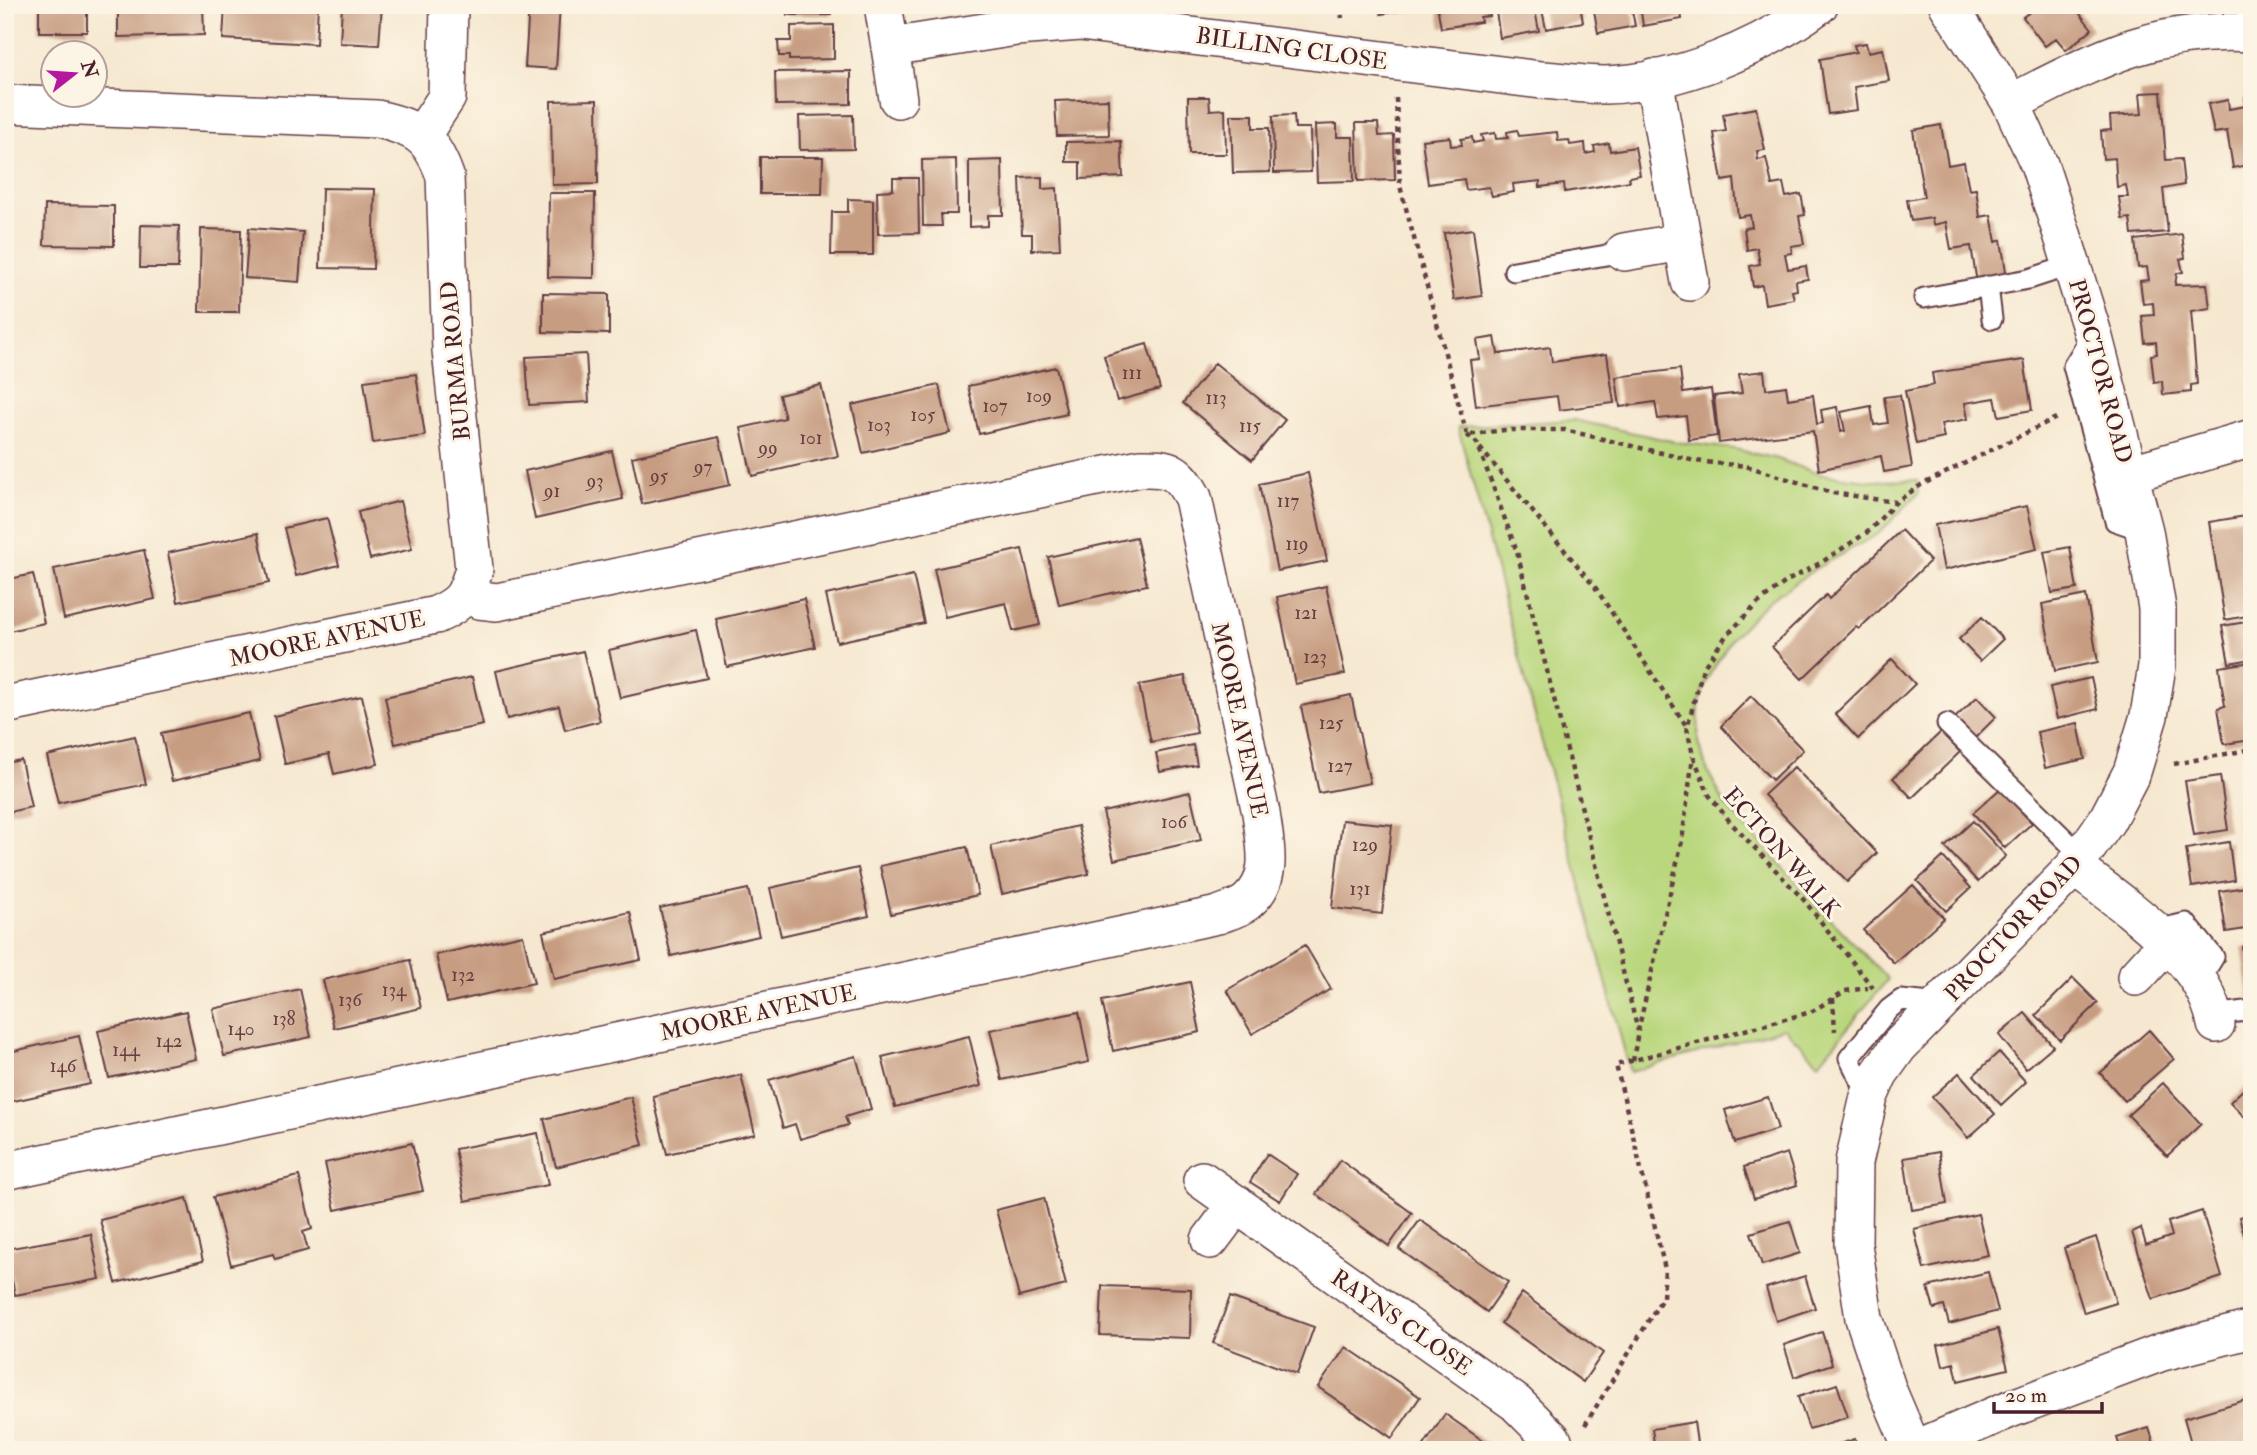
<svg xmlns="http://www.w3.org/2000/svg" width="2257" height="1455" font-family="'IM FELL Double Pica',serif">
<rect width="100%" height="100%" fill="#fcf5e5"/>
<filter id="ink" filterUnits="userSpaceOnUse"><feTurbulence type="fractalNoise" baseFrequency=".0143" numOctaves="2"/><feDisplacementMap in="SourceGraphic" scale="14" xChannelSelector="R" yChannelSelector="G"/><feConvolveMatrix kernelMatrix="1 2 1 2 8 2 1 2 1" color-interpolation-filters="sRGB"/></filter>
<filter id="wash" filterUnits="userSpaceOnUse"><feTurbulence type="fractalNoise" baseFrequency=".00686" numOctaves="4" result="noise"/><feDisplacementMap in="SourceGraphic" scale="28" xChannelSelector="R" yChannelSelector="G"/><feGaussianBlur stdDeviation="1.57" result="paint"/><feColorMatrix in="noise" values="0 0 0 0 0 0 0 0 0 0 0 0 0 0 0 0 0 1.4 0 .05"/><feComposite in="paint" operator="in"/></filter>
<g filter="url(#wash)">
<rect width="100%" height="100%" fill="#f6e8d0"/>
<path fill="#bad77e" stroke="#827b54" stroke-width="2" d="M 1574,420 L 1676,442 L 1734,449 L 1778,459 L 1819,474 L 1875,481 L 1917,480 L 1919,493 L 1878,534 L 1815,569 L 1768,601 L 1732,638 L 1707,679 L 1699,703 L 1698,742 L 1707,770 L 1725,804 L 1816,904 L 1888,979 L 1819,1063 L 1784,1028 L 1630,1072 L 1458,427 Z"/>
<g id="blocks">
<path fill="#c79d82" d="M 39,5 L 87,5 L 87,32 L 39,32 Z
M 118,5 L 203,5 L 204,35 L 118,37 Z
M 225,5 L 318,5 L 316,44 L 223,39 Z
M 342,5 L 382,5 L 379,45 L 340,43 Z
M 529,5 L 560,5 L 556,69 L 525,67 Z
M 787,5 L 831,5 L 831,15 L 787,15 Z
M 1379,5 L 1423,5 L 1423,7 L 1381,14 Z
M 1437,5 L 1488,5 L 1490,16 L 1480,17 L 1481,22 L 1441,28 Z
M 1495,5 L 1534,5 L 1539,31 L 1500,38 Z
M 1541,5 L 1580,5 L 1583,22 L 1546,29 Z
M 1593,5 L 1631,5 L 1635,26 L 1598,33 Z
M 1640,5 L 1680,5 L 1682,19 L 1643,26 Z
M 2039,5 L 2073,5 L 2092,29 L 2066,50 L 2056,38 L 2045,46 L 2023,17 Z
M 834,25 L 834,59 L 789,60 L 789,56 L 779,56 L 778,41 L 791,41 L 791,26 Z
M 1866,43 L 1868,52 L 1883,49 L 1889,81 L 1854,87 L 1857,110 L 1828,114 L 1820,59 L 1856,52 L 1854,45 Z
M 851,71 L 851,104 L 776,105 L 775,72 Z
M 2161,92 L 2166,160 L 2181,159 L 2184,185 L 2163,189 L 2168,232 L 2132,235 L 2130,218 L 2122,219 L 2119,197 L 2128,197 L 2126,185 L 2117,187 L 2115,158 L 2103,159 L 2101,131 L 2111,130 L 2110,116 L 2142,114 L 2140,93 Z
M 2252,96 L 2252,164 L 2233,168 L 2227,131 L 2214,133 L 2208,104 L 2228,100 L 2229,109 L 2246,106 L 2245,97 Z
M 1188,97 L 1209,97 L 1210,110 L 1225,109 L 1226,154 L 1189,154 Z
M 1108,99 L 1109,135 L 1057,136 L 1055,101 Z
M 597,100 L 598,184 L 552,185 L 551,101 Z
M 1756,108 L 1765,150 L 1757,151 L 1758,160 L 1766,158 L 1772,185 L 1783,183 L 1786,197 L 1801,194 L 1805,215 L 1799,216 L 1804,244 L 1791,246 L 1792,253 L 1785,254 L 1788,269 L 1806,266 L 1808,279 L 1796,281 L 1797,290 L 1792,291 L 1794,299 L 1765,304 L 1762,285 L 1753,287 L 1750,266 L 1760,264 L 1757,248 L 1747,250 L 1744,228 L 1752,227 L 1750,215 L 1738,217 L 1734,179 L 1722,181 L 1714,133 L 1726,131 L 1723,114 Z
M 853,115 L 854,149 L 800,150 L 799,116 Z
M 1231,115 L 1253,115 L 1253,128 L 1269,128 L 1270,172 L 1233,173 Z
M 1294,115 L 1295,128 L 1310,128 L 1311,172 L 1274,173 L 1273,116 Z
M 1356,123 L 1378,123 L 1379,136 L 1394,135 L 1395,180 L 1358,181 Z
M 1337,124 L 1337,137 L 1353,137 L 1354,181 L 1317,182 L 1315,125 Z
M 1941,125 L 1948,165 L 1964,162 L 1969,190 L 1976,189 L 1980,217 L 1991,215 L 1996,242 L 2001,240 L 2007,278 L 1977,283 L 1971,246 L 1951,249 L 1946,222 L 1933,225 L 1932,218 L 1911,221 L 1907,200 L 1924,197 L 1913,130 Z
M 1517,130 L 1519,136 L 1557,132 L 1558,141 L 1569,140 L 1570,145 L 1585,143 L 1586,154 L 1595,152 L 1594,146 L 1609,143 L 1610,151 L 1635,147 L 1640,175 L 1629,177 L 1630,181 L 1565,192 L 1564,184 L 1540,187 L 1540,181 L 1513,184 L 1514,192 L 1492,196 L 1489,187 L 1466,190 L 1464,179 L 1428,184 L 1422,140 L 1450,137 L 1451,146 L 1462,145 L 1461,139 L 1472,137 L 1473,143 L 1483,141 L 1481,135 L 1495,133 L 1496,139 L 1508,138 L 1507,132 Z
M 1121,141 L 1123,177 L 1080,179 L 1080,162 L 1066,162 L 1066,142 Z
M 760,157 L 823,157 L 822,194 L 760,194 Z
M 956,159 L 957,214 L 941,214 L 942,226 L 923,226 L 922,160 Z
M 1002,160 L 1003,215 L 988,215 L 988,226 L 969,227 L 969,161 Z
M 1042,177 L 1042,189 L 1057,188 L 1060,249 L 1032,250 L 1032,234 L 1022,234 L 1020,178 Z
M 893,178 L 918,178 L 919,233 L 878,234 L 877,191 L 893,190 Z
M 322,188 L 375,189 L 373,269 L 320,268 Z
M 549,193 L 595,193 L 594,278 L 548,277 Z
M 848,199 L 873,200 L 873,255 L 831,255 L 832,212 L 848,212 Z
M 45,205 L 114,206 L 114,246 L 44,245 Z
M 5,218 L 11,219 L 8,263 L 5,263 Z
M 141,225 L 179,226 L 178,268 L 140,268 Z
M 249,228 L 303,232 L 299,282 L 245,278 Z
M 201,229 L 241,230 L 239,312 L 199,312 Z
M 1473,229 L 1482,296 L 1454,300 L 1444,233 Z
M 2182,234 L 2185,258 L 2180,259 L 2183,272 L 2177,273 L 2175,285 L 2207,284 L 2210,308 L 2191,311 L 2197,384 L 2191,385 L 2191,392 L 2163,395 L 2162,381 L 2154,382 L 2151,355 L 2157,354 L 2156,342 L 2145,343 L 2142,316 L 2154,315 L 2153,303 L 2143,304 L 2140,281 L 2149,280 L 2147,267 L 2138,268 L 2135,240 Z
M 543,293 L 609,294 L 609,334 L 543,332 Z
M 1495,337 L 1498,354 L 1550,347 L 1552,362 L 1607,354 L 1614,403 L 1559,410 L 1557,396 L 1476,406 L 1470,360 L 1480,359 L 1477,340 Z
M 1147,344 L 1160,389 L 1117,401 L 1104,356 Z
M 586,354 L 589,402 L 529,405 L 526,357 Z
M 2024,360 L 2032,410 L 1999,416 L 1995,398 L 1965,403 L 1968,419 L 1941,424 L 1944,438 L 1916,444 L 1905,391 L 1934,385 L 1932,373 Z
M 1215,363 L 1285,420 L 1252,460 L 1183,403 Z
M 1056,367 L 1067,414 L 979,434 L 968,386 Z
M 1680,369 L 1683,393 L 1711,389 L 1717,436 L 1689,440 L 1686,416 L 1658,419 L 1655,402 L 1620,407 L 1616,377 Z
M 1764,371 L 1766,389 L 1786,386 L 1788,399 L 1813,395 L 1817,424 L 1823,423 L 1821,410 L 1837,407 L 1841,432 L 1845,431 L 1841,412 L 1871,406 L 1874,425 L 1888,423 L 1884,397 L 1900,395 L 1912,467 L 1884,472 L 1881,456 L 1819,470 L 1813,431 L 1719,443 L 1714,396 L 1742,393 L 1739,374 Z
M 416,374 L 425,436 L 373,443 L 364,381 Z
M 821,385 L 838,456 L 752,476 L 741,428 L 785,418 L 779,395 Z
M 939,385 L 950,433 L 863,453 L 852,405 Z
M 719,437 L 730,485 L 642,504 L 632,457 Z
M 612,451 L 623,499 L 535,519 L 525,471 Z
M 1308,473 L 1327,561 L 1277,571 L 1259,484 Z
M 400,501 L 412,549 L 370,559 L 358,512 Z
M 2027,506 L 2037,549 L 1944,570 L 1935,525 Z
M 2252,515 L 2252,615 L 2225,620 L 2209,522 Z
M 327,518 L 339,565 L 296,576 L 284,528 Z
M 1901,530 L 1930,561 L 1859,629 L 1856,627 L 1802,679 L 1772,647 L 1826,595 L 1829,599 Z
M 258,533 L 269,583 L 178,602 L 168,553 Z
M 1136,537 L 1147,585 L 1059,605 L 1048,557 Z
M 2070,547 L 2077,589 L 2052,593 L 2044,552 Z
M 1022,549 L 1040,625 L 1013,631 L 1006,603 L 945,617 L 934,569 Z
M 144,550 L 155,599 L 64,619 L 54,569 Z
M 33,574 L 44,623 L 5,632 L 5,580 Z
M 913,575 L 924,623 L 837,642 L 826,595 Z
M 1326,586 L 1345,674 L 1295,684 L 1277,597 Z
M 2086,595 L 2098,662 L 2055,671 L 2042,604 Z
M 804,599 L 815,647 L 727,667 L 716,619 Z
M 1982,617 L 2003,639 L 1980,661 L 1959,639 Z
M 2252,621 L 2252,659 L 2229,663 L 2222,626 Z
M 696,630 L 707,678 L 620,698 L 609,650 Z
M 583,651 L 600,721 L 565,730 L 559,706 L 507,719 L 496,671 Z
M 1892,659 L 1915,684 L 1858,739 L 1835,714 Z
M 2252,662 L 2252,740 L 2224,744 L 2218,708 L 2225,706 L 2219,667 Z
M 1185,676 L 1197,733 L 1151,742 L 1139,685 Z
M 472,677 L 483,725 L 395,744 L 385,697 Z
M 2091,678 L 2098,709 L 2057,719 L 2050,687 Z
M 1351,695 L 1370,783 L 1319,793 L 1301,706 Z
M 362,696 L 378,764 L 334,774 L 329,754 L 285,764 L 274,716 Z
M 1751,696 L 1803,750 L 1772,780 L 1721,726 Z
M 1977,697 L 1996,717 L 1974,739 L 1955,718 Z
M 249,713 L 260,761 L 172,781 L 161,733 Z
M 2078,723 L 2085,759 L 2045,768 L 2037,732 Z
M 1941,732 L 1960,752 L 1912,798 L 1893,778 Z
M 135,736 L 146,784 L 58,803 L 47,756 Z
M 1193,745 L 1197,765 L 1160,772 L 1156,753 Z
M 21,760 L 31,807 L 5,813 L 5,763 Z
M 1794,767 L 1877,853 L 1847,882 L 1764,795 Z
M 2220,776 L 2228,830 L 2194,835 L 2185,781 Z
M 2000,789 L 2032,823 L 2005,848 L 1973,813 Z
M 1190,792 L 1201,840 L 1114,860 L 1103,812 Z
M 1342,820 L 1392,825 L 1382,914 L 1332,908 Z
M 1973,821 L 2006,856 L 1978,882 L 1945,847 Z
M 1078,826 L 1089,874 L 1002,894 L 991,846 Z
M 2229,842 L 2234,880 L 2192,887 L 2186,849 Z
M 967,847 L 978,895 L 891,914 L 880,866 Z
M 1943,857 L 1971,888 L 1946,911 L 1917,881 Z
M 858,868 L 869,916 L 781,936 L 770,888 Z
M 1913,885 L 1944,918 L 1894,963 L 1863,930 Z
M 2252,886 L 2252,928 L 2226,932 L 2220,891 Z
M 748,889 L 759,936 L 671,956 L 660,908 Z
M 630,912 L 641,960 L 554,979 L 543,932 Z
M 523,935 L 534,983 L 447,1003 L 436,955 Z
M 1305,945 L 1331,989 L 1252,1034 L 1227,990 Z
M 2252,946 L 2252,1002 L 2250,1002 L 2242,947 Z
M 410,960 L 421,1008 L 334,1028 L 323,980 Z
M 2073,978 L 2098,1003 L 2060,1040 L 2036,1015 Z
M 1190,982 L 1200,1032 L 1113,1051 L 1102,1001 Z
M 300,989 L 311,1037 L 224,1056 L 213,1009 Z
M 186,1011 L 196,1059 L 109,1078 L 98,1031 Z
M 1079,1012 L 1089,1062 L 1002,1080 L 990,1030 Z
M 2025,1013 L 2053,1046 L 2026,1069 L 1999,1035 Z
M 2149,1030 L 2174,1059 L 2125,1101 L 2100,1073 Z
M 79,1036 L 90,1084 L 5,1103 L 5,1053 Z
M 969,1036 L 981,1086 L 895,1107 L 882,1057 Z
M 1999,1052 L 2026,1082 L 2001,1105 L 1974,1075 Z
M 856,1056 L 871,1109 L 845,1117 L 848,1125 L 800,1139 L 795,1124 L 783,1128 L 769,1080 Z
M 1959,1073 L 1995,1114 L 1968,1138 L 1932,1097 Z
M 741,1075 L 755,1134 L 667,1154 L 653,1096 Z
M 2163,1083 L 2201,1124 L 2167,1156 L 2128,1115 Z
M 2250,1083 L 2252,1085 L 2252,1125 L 2230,1102 Z
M 631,1097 L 643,1145 L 556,1167 L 544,1119 Z
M 1768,1097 L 1778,1129 L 1735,1143 L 1725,1110 Z
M 538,1133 L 548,1185 L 465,1201 L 455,1149 Z
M 412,1143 L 423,1191 L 335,1210 L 325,1163 Z
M 1939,1152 L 1947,1204 L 1912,1210 L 1904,1158 Z
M 1787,1153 L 1797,1185 L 1754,1199 L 1744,1167 Z
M 1267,1154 L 1297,1174 L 1280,1201 L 1250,1182 Z
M 1340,1160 L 1412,1213 L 1389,1246 L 1316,1194 Z
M 299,1176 L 312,1229 L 303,1232 L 308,1250 L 275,1259 L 273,1254 L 231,1265 L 213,1197 Z
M 187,1198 L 203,1261 L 116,1283 L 100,1220 Z
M 1044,1198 L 1066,1285 L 1019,1297 L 996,1210 Z
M 2202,1211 L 2222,1277 L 2153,1299 L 2132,1232 L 2141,1228 L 2146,1245 L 2172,1236 L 2168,1222 Z
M 2252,1213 L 2252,1260 L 2251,1260 L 2239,1217 Z
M 1978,1214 L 1988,1255 L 1924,1269 L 1914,1229 Z
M 1420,1220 L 1508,1282 L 1487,1312 L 1399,1249 Z
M 1790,1221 L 1800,1253 L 1762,1265 L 1751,1233 Z
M 91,1234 L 100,1279 L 15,1295 L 6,1249 Z
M 2096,1237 L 2116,1303 L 2084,1313 L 2064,1248 Z
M 1988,1272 L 1998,1311 L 1949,1324 L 1944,1306 L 1934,1309 L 1928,1287 Z
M 1805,1276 L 1815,1308 L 1776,1321 L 1766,1288 Z
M 1102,1286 L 1191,1289 L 1190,1338 L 1100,1335 Z
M 1522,1293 L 1603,1353 L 1583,1382 L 1501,1323 Z
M 1230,1297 L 1314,1327 L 1297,1374 L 1213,1343 Z
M 1998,1329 L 2008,1369 L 1958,1381 L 1954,1363 L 1943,1366 L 1938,1345 Z
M 1822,1332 L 1832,1364 L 1794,1377 L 1784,1345 Z
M 1346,1347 L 1420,1397 L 1392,1438 L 1318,1387 Z
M 1837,1384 L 1848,1417 L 1809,1429 L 1798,1397 Z
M 2252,1398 L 2252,1450 L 2193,1450 L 2184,1418 Z
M 1445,1414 L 1482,1440 L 1497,1450 L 1421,1450 Z
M 1694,1422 L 1698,1450 L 1655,1450 L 1652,1429 Z
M 2149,1428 L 2156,1450 L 2121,1450 L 2117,1438 Z
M 1855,1439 L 1858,1450 L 1823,1450 L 1823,1449 Z"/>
</g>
</g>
<g filter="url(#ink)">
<use href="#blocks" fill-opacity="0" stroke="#643d44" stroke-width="2"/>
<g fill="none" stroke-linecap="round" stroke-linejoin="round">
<g stroke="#643d44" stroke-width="23">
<path id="lane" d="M 1514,271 L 1624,252
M 1988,286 L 1992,319
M 1924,298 L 2029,279 L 2072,265
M 2093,334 L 2073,366 L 2115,521 L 2144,531
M 1947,724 L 2082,856
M 2156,930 L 2186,923 L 2214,957 L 2199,981
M 2215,1015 L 2252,1010
M 1869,1097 L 1849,1058 L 1889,1009 L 1901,1000 L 1941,1004"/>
</g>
<g stroke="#643d44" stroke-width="40">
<path id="street" d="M 883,5 L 890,47 L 1016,27 L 1080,22 L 1541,80 C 1562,81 1584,85 1605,85 C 1678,83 1761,48 1819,5
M 890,47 L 898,99
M 1654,78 L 1690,282
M 2011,103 C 2094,61 2156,26 2252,33
M 5,104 L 377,119 C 417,128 431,137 445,176 L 451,350 L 474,569 C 466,596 463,603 436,615 L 5,705
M 422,135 L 447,97 L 449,5
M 1624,252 L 1682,242
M 2129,474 L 2252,438
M 2074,867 C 2124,905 2205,958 2216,1024
M 2136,977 L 2168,942
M 5,1171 L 1218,915 C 1227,911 1241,908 1248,901 C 1275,878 1265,844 1261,813 L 1193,498 C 1179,471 1170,467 1140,468 L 497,602 L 479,600 L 467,593
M 1202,1180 L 1516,1403 L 1552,1439 L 1557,1450
M 1210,1240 L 1237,1204
M 1913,1450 L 1888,1391 L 1864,1318 L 1853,1244 L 1854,1162 L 1869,1097 L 1879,1074 L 1899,1046 L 2074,867 L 2107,820 L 2132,772 L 2149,716 L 2157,666 L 2157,608 L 2144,531 L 2093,334 L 2063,237 L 2039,164 L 2011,103 L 1948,5
M 1914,1450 L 2010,1409 L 2162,1352 L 2252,1329"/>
</g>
<path stroke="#643d44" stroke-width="4.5" stroke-dasharray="5 5" stroke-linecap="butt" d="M 1340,5 L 1342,18
M 1396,98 L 1400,186 L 1467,435 L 1504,430 L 1565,430 L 1695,461 L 1746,466 L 1833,493 L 1895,502
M 1467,435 L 1477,443 L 1517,552 L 1638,1031
M 1480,448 L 1595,587 L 1687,727
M 2174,764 L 2252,749
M 1873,988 L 1803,899 L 1731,823 L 1709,795 L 1693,755 L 1687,728 L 1703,668 L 1726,636 L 1757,604 L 1787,581 L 1822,562 L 1869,531 L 1896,502 L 1921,485 L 2058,417
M 1833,998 L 1835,1031
M 1633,1061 L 1638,1031 L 1682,841 L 1693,756
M 1585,1425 L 1663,1297 L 1665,1269 L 1616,1065 L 1811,1012 L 1845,991 L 1868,988"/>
<use href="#lane" stroke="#fff" stroke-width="19"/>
<use href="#street" stroke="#fff" stroke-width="37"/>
</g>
</g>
<g text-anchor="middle" stroke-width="6" stroke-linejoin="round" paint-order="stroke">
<g font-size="19" fill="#693e41">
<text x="1132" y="379">111</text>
<text x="1039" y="402">109</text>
<text x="1216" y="404">113</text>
<text x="995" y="412">107</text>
<text x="923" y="421">105</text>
<text x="879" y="431">103</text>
<text x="1250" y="432">115</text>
<text x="811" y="444">101</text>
<text x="768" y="454">99</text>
<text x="703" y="473">97</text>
<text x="659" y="482">95</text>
<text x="595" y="487">93</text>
<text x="552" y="497">91</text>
<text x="1288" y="507">117</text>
<text x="1297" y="550">119</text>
<text x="1306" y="619">121</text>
<text x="1315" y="663">123</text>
<text x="1331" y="729">125</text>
<text x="1340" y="772">127</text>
<text x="1174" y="828">106</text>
<text x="1365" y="851">129</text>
<text x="1360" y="895">131</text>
<text x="463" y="981">132</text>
<text x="394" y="996">134</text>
<text x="350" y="1006">136</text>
<text x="284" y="1025">138</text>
<text x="241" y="1035">140</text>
<text x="169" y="1047">142</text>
<text x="126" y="1056">144</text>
<text x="63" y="1072">146</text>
</g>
<g font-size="23" fill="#4a1f2b" stroke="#fcf5e5">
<text transform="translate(1292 48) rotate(8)" y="8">BILLING CLOSE</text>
<text transform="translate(455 361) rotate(-95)" y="8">BURMA ROAD</text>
<text transform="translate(2101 371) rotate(75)" y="8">PROCTOR ROAD</text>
<text transform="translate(327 638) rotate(-12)" y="8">MOORE AVENUE</text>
<text transform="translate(1240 720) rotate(78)" y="8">MOORE AVENUE</text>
<text transform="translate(1782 852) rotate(49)" y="8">ECTON WALK</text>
<text transform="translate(2013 928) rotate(-47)" y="8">PROCTOR ROAD</text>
<text transform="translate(758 1012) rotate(-12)" y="8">MOORE AVENUE</text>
<text transform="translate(1402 1322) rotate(35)" y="8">RAYNS CLOSE</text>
</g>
</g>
<rect width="2257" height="1455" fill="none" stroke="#fcf5e5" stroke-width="28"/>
<g transform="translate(74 74) rotate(73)"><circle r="33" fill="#fcf5e5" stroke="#b59f9b" stroke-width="2"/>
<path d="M0-5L12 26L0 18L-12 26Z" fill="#b5179e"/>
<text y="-10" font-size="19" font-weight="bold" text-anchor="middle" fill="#4a1f2b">N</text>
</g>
<path d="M1994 1402v10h108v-10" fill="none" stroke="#4a1f2b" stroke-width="3.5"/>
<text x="2005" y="1402" font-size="21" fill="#4a1f2b" stroke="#fcf5e5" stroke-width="5" paint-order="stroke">20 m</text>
</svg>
